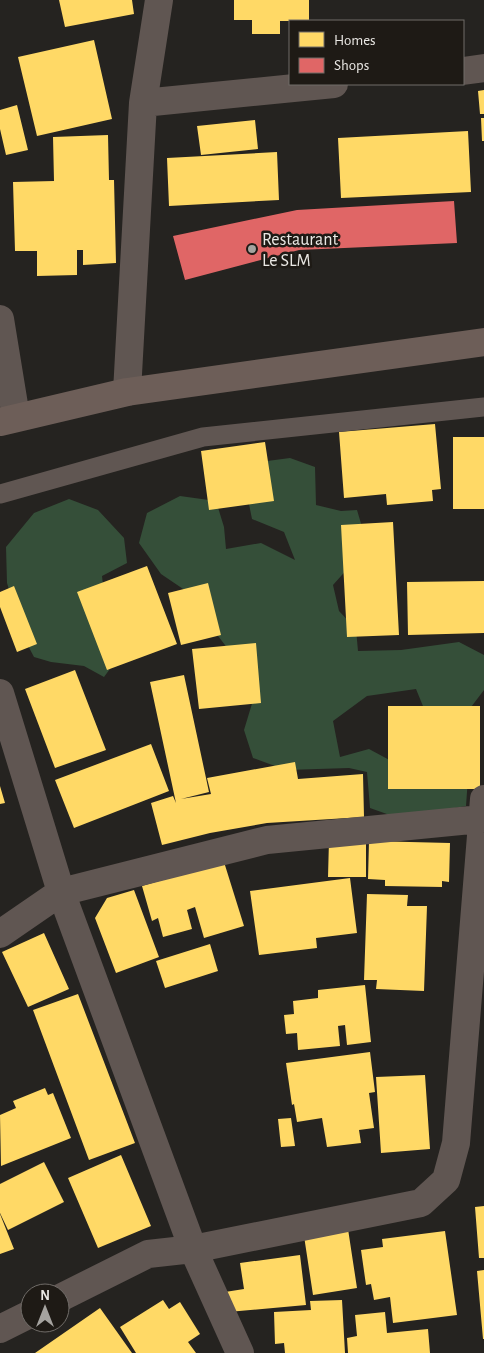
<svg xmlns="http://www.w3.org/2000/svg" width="484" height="1353" font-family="'Alegreya Sans',sans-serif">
<rect width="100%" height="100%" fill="#252320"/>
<path fill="#354f39" d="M 290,458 L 315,467 L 316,505 L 341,511 L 357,510 L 365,537 L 350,566 L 333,585 L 339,611 L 356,629 L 358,651 L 401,650 L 459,642 L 484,655 L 484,690 L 465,715 L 425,711 L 416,689 L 367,696 L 333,721 L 340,757 L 369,749 L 395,763 L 468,778 L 466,806 L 398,818 L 370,808 L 367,772 L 349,768 L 286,770 L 253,758 L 244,730 L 254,697 L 241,666 L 212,628 L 195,597 L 161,574 L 139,543 L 147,513 L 180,496 L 216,501 L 224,527 L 226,549 L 261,543 L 295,560 L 284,532 L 252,519 L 245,484 L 252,463 Z
M 69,499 L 98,510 L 124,538 L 127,563 L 102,576 L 107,621 L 126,647 L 104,677 L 84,666 L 51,662 L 34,657 L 24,638 L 7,583 L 6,547 L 34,513 Z"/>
<path fill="#ffd966" d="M 59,0 L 132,0 L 134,14 L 65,27 Z
M 234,0 L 309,0 L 309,21 L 280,21 L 280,34 L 252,34 L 252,20 L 234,20 Z
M 94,40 L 112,119 L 37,136 L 18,57 Z
M 484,90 L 484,114 L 480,114 L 478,91 Z
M 17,105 L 28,150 L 6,155 L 0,129 L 0,110 Z
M 481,118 L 484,118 L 484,141 L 482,141 Z
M 255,120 L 258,149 L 201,155 L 197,126 Z
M 468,131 L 471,192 L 341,198 L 338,138 Z
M 108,135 L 109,180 L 114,180 L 116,263 L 83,265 L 83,250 L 77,250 L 77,275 L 37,276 L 37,251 L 15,251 L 13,182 L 54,181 L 53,137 Z
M 277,152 L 279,200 L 169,206 L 167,158 Z
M 435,424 L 441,489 L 432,490 L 433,501 L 387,505 L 386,494 L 344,498 L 339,432 Z
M 453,437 L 484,437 L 484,509 L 453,509 Z
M 265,442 L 274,501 L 209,510 L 201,451 Z
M 393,522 L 399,635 L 347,637 L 341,525 Z
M 147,566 L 177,644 L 107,670 L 77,592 Z
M 484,581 L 484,633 L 408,635 L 407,582 Z
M 208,583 L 221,635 L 181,645 L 168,593 Z
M 14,586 L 37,644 L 17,652 L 0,607 L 0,592 Z
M 256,643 L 261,703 L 199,709 L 192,649 Z
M 75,670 L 106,750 L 55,768 L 25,689 Z
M 184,675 L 209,792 L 181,799 L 211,794 L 207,778 L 295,762 L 298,779 L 363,774 L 364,817 L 267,823 L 210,833 L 162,845 L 151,803 L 173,796 L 176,803 L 150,682 Z
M 388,706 L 480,706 L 480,789 L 388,789 Z
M 151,744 L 169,791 L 74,828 L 55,780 Z
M 0,786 L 5,803 L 0,804 Z
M 329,840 L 366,841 L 366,877 L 328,877 Z
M 369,841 L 450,843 L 449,882 L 442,881 L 442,887 L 385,886 L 385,880 L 368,879 Z
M 224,862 L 244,926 L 204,938 L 195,907 L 187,910 L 192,929 L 163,937 L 158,918 L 152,921 L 142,886 Z
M 350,878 L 357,933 L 316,938 L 317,948 L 259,955 L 250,891 Z
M 134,890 L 159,957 L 116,973 L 95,918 L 107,898 Z
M 367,894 L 408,895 L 407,906 L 427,906 L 424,991 L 376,989 L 377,980 L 364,980 Z
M 44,933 L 69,989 L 28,1007 L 2,952 Z
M 210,944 L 218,971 L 165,988 L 156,961 Z
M 365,985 L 371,1042 L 347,1045 L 345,1025 L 338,1026 L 340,1046 L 298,1050 L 297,1033 L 286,1034 L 284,1015 L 294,1014 L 293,1001 L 318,998 L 318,990 Z
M 78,994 L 135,1143 L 89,1160 L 33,1010 Z
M 370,1052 L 375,1092 L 369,1093 L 374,1128 L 359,1130 L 361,1143 L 327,1147 L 322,1118 L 297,1122 L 294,1104 L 292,1105 L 286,1063 Z
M 425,1075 L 430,1149 L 381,1153 L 376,1077 Z
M 45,1088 L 48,1095 L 53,1093 L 71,1138 L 1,1166 L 0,1115 L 16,1108 L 13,1101 Z
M 291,1118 L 295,1146 L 281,1147 L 278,1119 Z
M 121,1155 L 151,1226 L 98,1248 L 68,1178 Z
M 44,1162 L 64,1202 L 8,1230 L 0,1213 L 0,1184 Z
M 484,1206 L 484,1258 L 479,1258 L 475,1207 Z
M 0,1214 L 14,1249 L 0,1254 Z
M 348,1229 L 357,1288 L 313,1295 L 304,1236 Z
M 445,1231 L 457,1315 L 393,1323 L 390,1297 L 374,1300 L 371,1284 L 366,1285 L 361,1250 L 383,1247 L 382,1239 Z
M 300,1255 L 306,1305 L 228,1312 L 225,1292 L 244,1289 L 240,1263 Z
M 484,1270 L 484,1339 L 483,1339 L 477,1271 Z
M 163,1300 L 169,1309 L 180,1302 L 200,1334 L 188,1342 L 196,1353 L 136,1353 L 120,1327 Z
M 342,1300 L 345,1353 L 285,1353 L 284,1343 L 275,1344 L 274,1312 L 311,1310 L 310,1301 Z
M 100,1308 L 132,1353 L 35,1353 Z
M 385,1312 L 387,1333 L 428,1329 L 430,1353 L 348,1353 L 347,1338 L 357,1336 L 355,1315 Z"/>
<path fill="#e06666" d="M 454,201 L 457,243 L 299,250 L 185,280 L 173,236 L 297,210 Z"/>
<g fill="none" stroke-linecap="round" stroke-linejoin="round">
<path stroke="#605652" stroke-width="19" d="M 0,494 L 203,437 L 484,407"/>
<path stroke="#605652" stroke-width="28" d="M 463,71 L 484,68
M 143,103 L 334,84
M 0,319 L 16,417
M 127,392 L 143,103 L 159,0
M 0,693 L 61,892 L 193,1249 L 240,1353
M 0,934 L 61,892 L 267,840 L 481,819
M 60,1298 L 148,1254 L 193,1249 L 421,1203 L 446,1180 L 456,1143 L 484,799
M 0,1329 L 30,1314"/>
<path stroke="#6d5e58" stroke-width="28" d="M 0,422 L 127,392 L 484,342"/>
</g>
<circle fill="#a5a39f" stroke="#1e1a15" stroke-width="2" cx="252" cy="249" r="5"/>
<g text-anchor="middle" stroke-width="5" stroke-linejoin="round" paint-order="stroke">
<g font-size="18" fill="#eae8e4" stroke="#1e1a15" text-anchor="start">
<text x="262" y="245">Restaurant<tspan x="262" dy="21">Le SLM</tspan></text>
</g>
</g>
<rect x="289" y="20" width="175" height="65" fill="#1e1a15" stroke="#706c68"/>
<rect x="299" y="32" width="25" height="15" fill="#ffd966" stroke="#706c68"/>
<text x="334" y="45" font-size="15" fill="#eae8e4">Homes</text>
<rect x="299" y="58" width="25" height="15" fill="#e06666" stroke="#706c68"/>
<text x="334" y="70" font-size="15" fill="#eae8e4">Shops</text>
<g transform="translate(45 1308)"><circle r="24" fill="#1e1a15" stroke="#706c68"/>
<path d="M0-4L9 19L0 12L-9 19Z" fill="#a5a39f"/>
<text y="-8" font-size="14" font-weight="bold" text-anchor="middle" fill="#eae8e4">N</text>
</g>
</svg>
